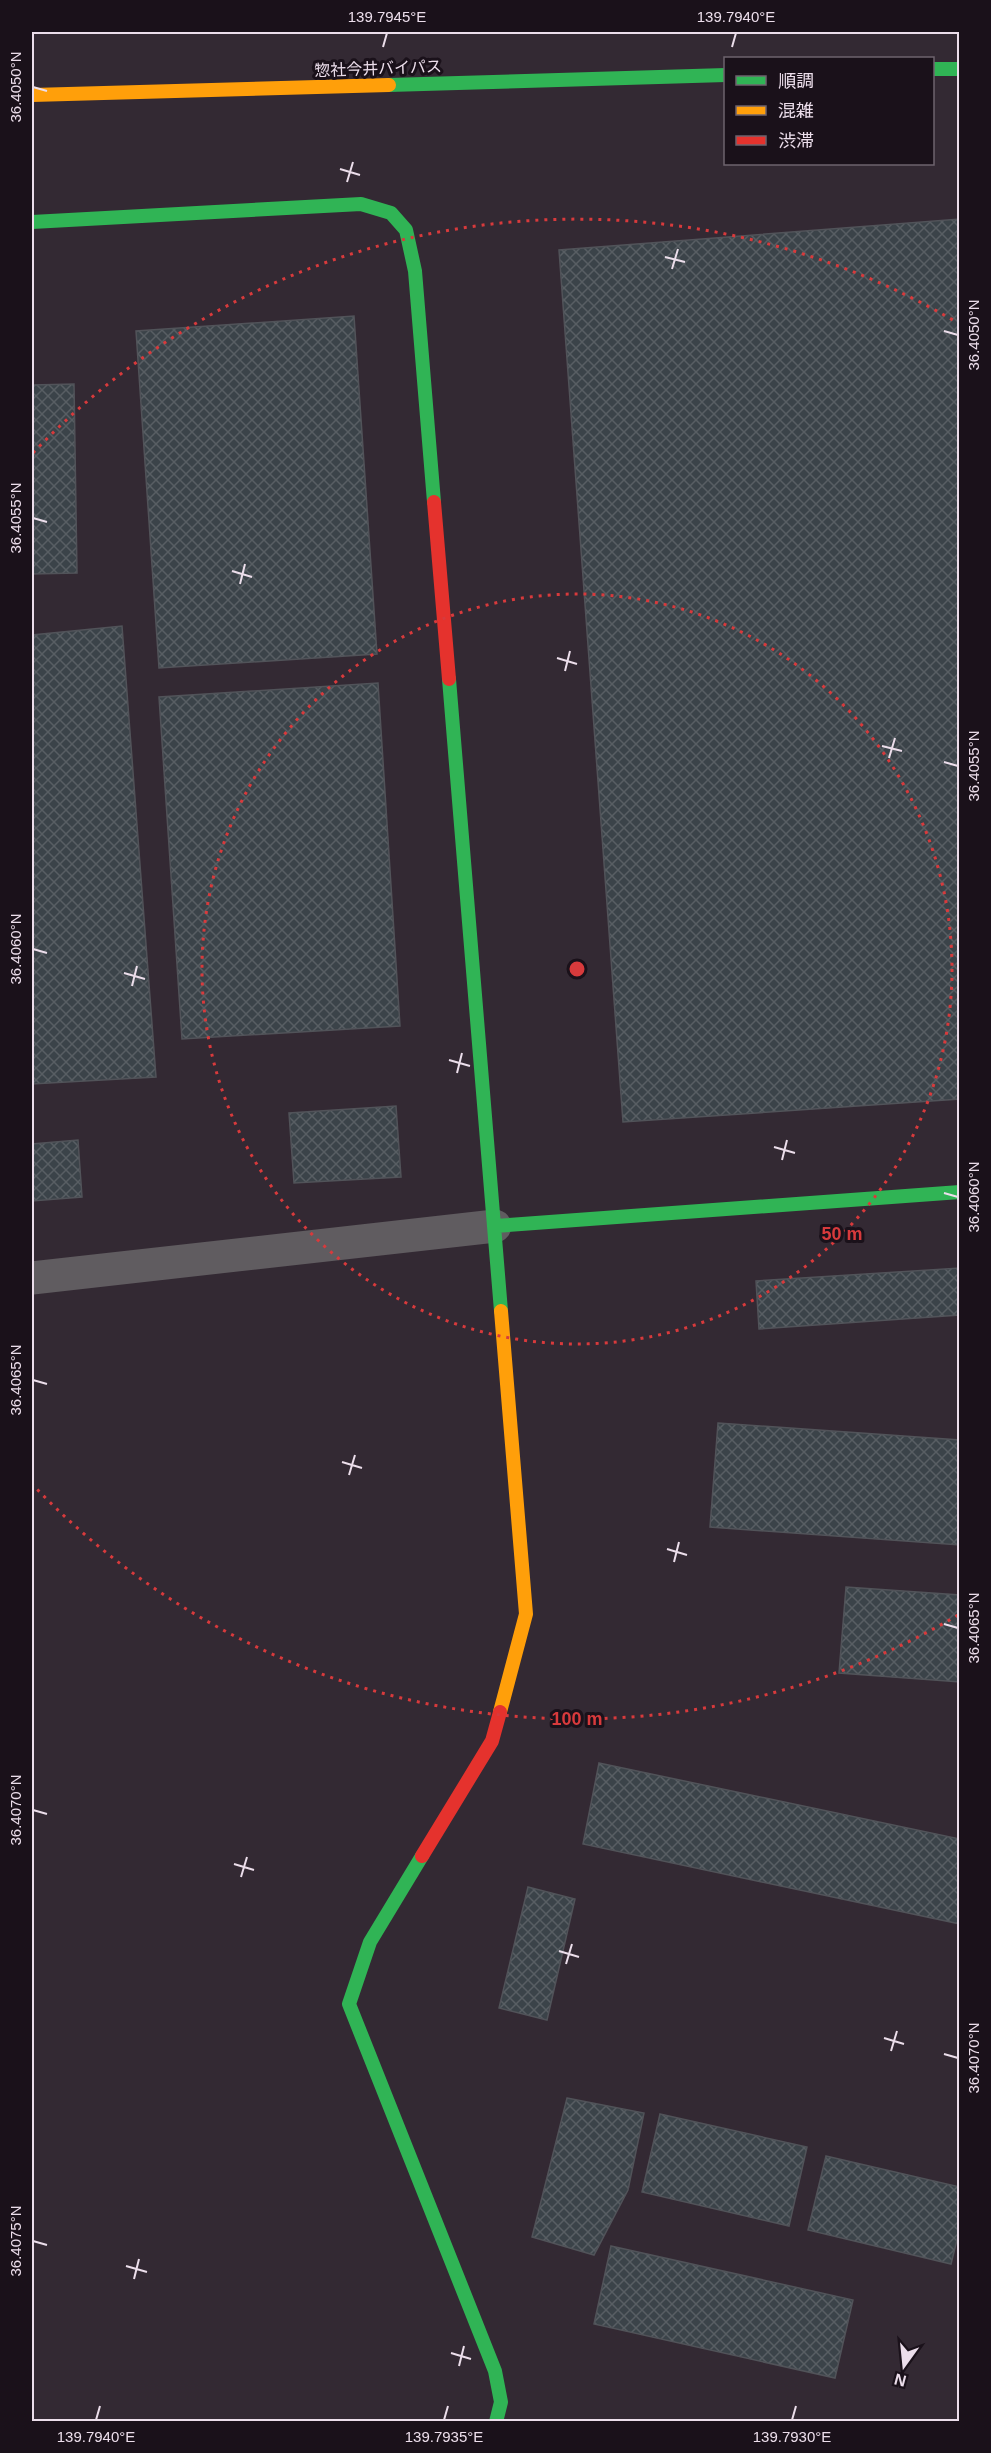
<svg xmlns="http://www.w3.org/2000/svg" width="991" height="2453" font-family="Arial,'Noto Sans JP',sans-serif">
<defs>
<pattern id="building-cross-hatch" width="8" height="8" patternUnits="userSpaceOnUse" patternTransform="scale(1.5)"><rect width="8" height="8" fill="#3b4349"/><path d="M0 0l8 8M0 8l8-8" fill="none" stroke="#585e63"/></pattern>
</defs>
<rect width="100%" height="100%" fill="#332933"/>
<path fill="url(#building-cross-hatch)" stroke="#515359" stroke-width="1.5" d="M 960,219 L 960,1099 L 623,1122 L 559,250 Z
M 354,316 L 377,654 L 159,668 L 136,331 Z
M 74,384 L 77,573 L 32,574 L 32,385 Z
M 122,626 L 156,1077 L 32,1084 L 32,635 Z
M 378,683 L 400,1026 L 182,1039 L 159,697 Z
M 396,1106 L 401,1177 L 294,1183 L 289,1113 Z
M 78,1140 L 82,1197 L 32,1201 L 32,1144 Z
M 960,1268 L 960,1315 L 759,1329 L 756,1281 Z
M 718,1423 L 960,1440 L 960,1545 L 710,1527 Z
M 846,1587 L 960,1595 L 960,1682 L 839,1673 Z
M 599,1763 L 960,1839 L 960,1924 L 583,1844 Z
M 528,1887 L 575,1899 L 547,2020 L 499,2008 Z
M 567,2098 L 644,2113 L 628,2190 L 594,2255 L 532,2237 Z
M 660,2114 L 807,2147 L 789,2226 L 642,2192 Z
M 826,2156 L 960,2187 L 960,2228 L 951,2264 L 808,2230 Z
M 611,2246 L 853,2300 L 835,2378 L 594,2324 Z"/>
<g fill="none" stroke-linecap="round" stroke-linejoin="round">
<path stroke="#605c60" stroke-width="33" d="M 32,1278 L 495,1226"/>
<path stroke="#30b455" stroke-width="14" d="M 932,69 L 960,69
M 389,85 L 726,75
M 32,222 L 361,204 L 391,213 L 406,230 L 415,271 L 434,502
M 449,679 L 501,1311
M 495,1226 L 960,1192
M 422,1856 L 370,1942 L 349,2004 L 495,2371 L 501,2402 L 496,2422"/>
<path stroke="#ff9f0a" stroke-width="14" d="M 32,95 L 389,85
M 500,1712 L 526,1614 L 501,1311"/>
<path stroke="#e5322d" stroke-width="14" d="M 434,502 L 449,679
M 422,1856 L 492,1741 L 500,1712"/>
</g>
<path fill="none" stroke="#ecdeeb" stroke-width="2" d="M 383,47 L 387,33M 732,47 L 736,33M 33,87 L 47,91M 340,169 L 360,175M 347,182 L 353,162M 665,257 L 685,262M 672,269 L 678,249M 944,331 L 958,335M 33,518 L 47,522M 232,571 L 252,577M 240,584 L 245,564M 557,658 L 577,664M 565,671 L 570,651M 882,746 L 902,751M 889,758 L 895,738M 944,762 L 958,766M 33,949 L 47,953M 124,973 L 145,979M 132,986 L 137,966M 449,1060 L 470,1066M 457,1073 L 462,1053M 774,1147 L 795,1153M 782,1160 L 787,1140M 944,1193 L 958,1197M 33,1380 L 47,1384M 342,1462 L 362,1468M 349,1475 L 355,1455M 667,1549 L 687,1555M 674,1562 L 679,1542M 944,1624 L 958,1628M 33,1810 L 47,1814M 234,1864 L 254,1870M 241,1877 L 247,1857M 559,1951 L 579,1957M 566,1964 L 572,1944M 884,2038 L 904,2044M 891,2051 L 897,2031M 944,2054 L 958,2058M 33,2241 L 47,2245M 126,2266 L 147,2272M 134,2279 L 139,2259M 451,2353 L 471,2359M 459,2366 L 464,2346M 96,2420 L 100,2406M 444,2420 L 448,2406M 792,2420 L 796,2406"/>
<g fill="none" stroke="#d83a3c" stroke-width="3" stroke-dasharray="3 6">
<circle cx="577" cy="969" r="375"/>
<path d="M958 1615A750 750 0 0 1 33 1485M33 453A750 750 0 0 1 958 323"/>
</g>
<g text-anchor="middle" stroke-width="6" stroke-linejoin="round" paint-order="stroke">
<g font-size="16" fill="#ecdeeb" stroke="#1a111a">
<text transform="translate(378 68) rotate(-2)" y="6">惣社今井バイパス</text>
</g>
</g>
<circle cx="577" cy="969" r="9" fill="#d83a3c" stroke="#1a111a" stroke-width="3"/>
<g font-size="18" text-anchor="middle" font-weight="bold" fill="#d83a3c" stroke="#1a111a" stroke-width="6" stroke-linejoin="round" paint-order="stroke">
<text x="842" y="1240">50 m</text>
<text x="577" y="1725">100 m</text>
</g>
<rect width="991" height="2453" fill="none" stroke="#1a111a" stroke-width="66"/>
<rect x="724" y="57" width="210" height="108" fill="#1a111a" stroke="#6e636e" stroke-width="1.5"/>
<rect x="736" y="76" width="30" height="9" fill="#30b455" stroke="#6e636e" stroke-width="1.5"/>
<text x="778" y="87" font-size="18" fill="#ecdeeb">順調</text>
<rect x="736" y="106" width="30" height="9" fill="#ff9f0a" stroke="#6e636e" stroke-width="1.5"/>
<text x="778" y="117" font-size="18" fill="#ecdeeb">混雑</text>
<rect x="736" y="136" width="30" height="9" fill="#e5322d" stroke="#6e636e" stroke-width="1.5"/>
<text x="778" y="147" font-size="18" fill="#ecdeeb">渋滞</text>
<g transform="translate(904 2366) rotate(195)" stroke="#1a111a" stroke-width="4.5" paint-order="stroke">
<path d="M0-4.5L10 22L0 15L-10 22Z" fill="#ecdeeb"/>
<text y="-9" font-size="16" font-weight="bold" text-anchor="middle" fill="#ecdeeb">N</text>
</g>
<rect x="33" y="33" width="925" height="2387" fill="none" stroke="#ecdeeb" stroke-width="2"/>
<g font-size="15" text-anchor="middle" fill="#ecdeeb">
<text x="387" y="22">139.7945°E</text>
<text x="736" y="22">139.7940°E</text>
<text transform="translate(16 87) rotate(-90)" y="5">36.4050°N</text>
<text transform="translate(974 335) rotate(-90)" y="5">36.4050°N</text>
<text transform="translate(16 518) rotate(-90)" y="5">36.4055°N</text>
<text transform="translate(974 766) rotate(-90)" y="5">36.4055°N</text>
<text transform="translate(16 949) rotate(-90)" y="5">36.4060°N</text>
<text transform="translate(974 1197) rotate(-90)" y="5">36.4060°N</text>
<text transform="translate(16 1380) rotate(-90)" y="5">36.4065°N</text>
<text transform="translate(974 1628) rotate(-90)" y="5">36.4065°N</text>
<text transform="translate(16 1810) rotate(-90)" y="5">36.4070°N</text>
<text transform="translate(974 2058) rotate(-90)" y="5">36.4070°N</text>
<text transform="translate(16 2241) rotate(-90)" y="5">36.4075°N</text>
<text x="96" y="2442">139.7940°E</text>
<text x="444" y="2442">139.7935°E</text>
<text x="792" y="2442">139.7930°E</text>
</g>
</svg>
